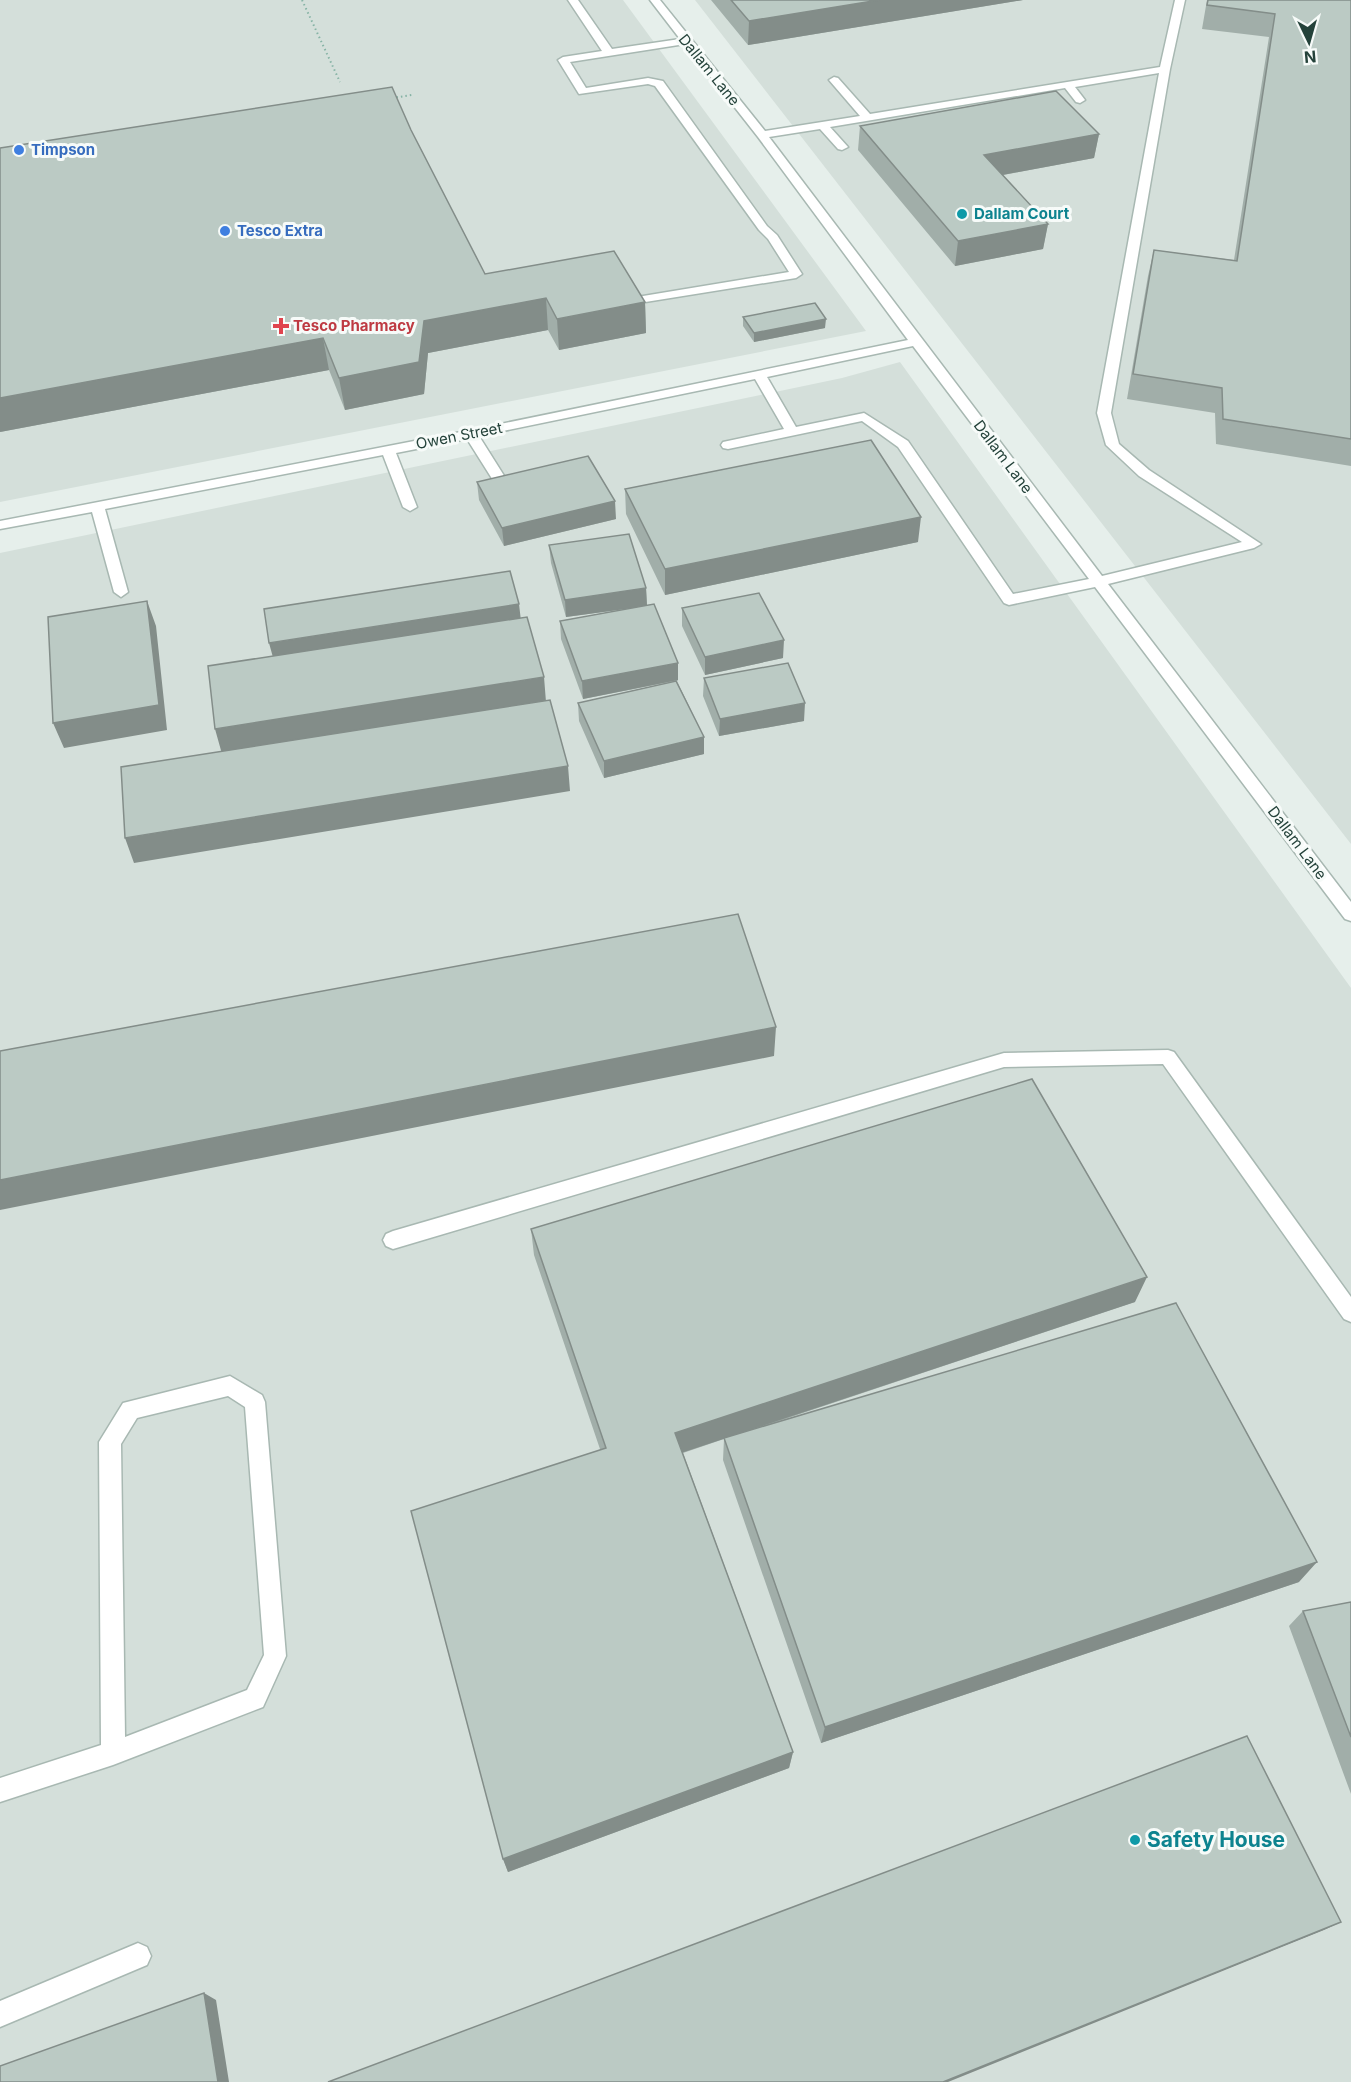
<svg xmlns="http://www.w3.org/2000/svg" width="1351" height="2082" font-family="Inter,sans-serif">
<rect width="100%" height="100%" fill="#e6efeb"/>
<path fill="#d4dfda" d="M 0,0 L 623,0 L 866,331 L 0,502 Z
M 695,0 L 1351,0 L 1351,844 Z
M 900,362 L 1351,988 L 1351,2082 L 0,2082 L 0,553 L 842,378 Z"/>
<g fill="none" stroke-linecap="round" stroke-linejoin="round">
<g stroke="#a8b8b2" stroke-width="3">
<path id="minor" d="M 568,0 L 578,0 L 612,49 L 680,39 L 650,0 L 660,0 L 765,131 L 860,116 L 829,80 L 834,77 L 838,78 L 870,114 L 1160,67 L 1175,0 L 1185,0 L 1170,69 L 1111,413 L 1119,444 L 1149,470 L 1261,544 L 1254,548 L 1108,584 L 1351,902 L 1351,921 L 1345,919 L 1095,587 L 1009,605 L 1004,603 L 898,447 L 862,421 L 728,449 L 723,448 L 721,445 L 723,442 L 784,429 L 755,379 L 479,436 L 508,482 L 501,486 L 496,485 L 467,439 L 396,453 L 417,507 L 410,511 L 403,507 L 383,455 L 105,509 L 128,592 L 121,597 L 114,592 L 92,512 L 0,529 L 0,521 L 471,430 L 908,340 L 758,137 L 685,44 L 570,62 L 586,88 L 648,78 L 663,81 L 767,226 L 777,235 L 802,274 L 796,278 L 633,304 L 631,301 L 637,297 L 789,272 L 768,239 L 759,230 L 655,86 L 648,84 L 579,94 L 558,60 L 563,57 L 602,51 ZM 1159,73 L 1097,413 L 1106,445 L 1139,476 L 1242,542 L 1102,576 L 769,137 L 820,129 L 838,149 L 842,150 L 848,147 L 830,127 L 1065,88 L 1076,102 L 1080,103 L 1085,100 L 1075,87 ZM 913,346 L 1089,579 L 1013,594 L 908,441 L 864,413 L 796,427 L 767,377 Z
M 1168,1050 L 1174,1052 L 1351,1297 L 1351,1322 L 1344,1319 L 1163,1064 L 1004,1067 L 393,1249 L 386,1246 L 383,1240 L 386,1234 L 393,1231 L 1004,1053 Z
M 230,1376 L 262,1395 L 265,1402 L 286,1656 L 263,1707 L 113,1765 L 0,1802 L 0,1778 L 101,1745 L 99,1442 L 123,1403 ZM 228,1396 L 245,1407 L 264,1655 L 247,1690 L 125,1737 L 121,1444 L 137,1418 Z
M 138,1943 L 147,1947 L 151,1956 L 147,1965 L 0,2027 L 0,2001 Z"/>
</g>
<path stroke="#86b3a5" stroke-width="2" stroke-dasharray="1.5 3" stroke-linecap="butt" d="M 302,0 L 340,82
M 392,98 L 412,95"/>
<use href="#minor" fill="#fff" fill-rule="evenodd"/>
</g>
<path fill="#a1aea9" d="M 711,0 L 1023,0 L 748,45 Z
M 1207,0 L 1351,0 L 1351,466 L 1216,444 L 1215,413 L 1127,399 L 1148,276 L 1154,250 L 1234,260 L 1269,37 L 1202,29 Z
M 860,126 L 1099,134 L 1094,158 L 1003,175 L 1048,224 L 1043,249 L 955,266 L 858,150 Z
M 411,130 L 485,274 L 645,302 L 646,333 L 559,350 L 548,330 L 428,353 L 424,394 L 345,410 L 329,370 L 0,432 Z
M 743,317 L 825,328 L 754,342 L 743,326 Z
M 477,482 L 616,519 L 504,546 L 479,500 Z
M 625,489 L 918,542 L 665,595 L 626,514 Z
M 549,545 L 646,588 L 647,605 L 678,680 L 677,681 L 704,737 L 704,754 L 604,778 L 579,721 L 578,703 L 675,681 L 583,699 L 561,639 L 560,621 L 626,609 L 566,617 L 551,563 Z
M 682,608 L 783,658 L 705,675 L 682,626 Z
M 704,678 L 804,721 L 719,736 L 703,696 Z
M 531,1229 L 1135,1302 L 758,1428 L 1299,1582 L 821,1743 L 723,1460 L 724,1439 L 683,1453 L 793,1752 L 789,1768 L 508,1872 L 503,1859 L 600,1449 L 534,1255 Z
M 1351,1602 L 1351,1794 L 1289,1626 L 1303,1611 Z"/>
<path fill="#838d89" d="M 879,0 L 1023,0 L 748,45 L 749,21 Z
M 1099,134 L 1094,158 L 981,179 L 984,155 Z
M 1048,224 L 1043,249 L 955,266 L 958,241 Z
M 546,298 L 548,330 L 428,353 L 424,394 L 345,410 L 339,378 L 424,321 Z
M 645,302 L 646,333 L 559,350 L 557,319 Z
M 826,319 L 825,328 L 754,342 L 754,333 Z
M 323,338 L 329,370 L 0,432 L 0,398 Z
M 615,501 L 616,519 L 504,546 L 502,528 Z
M 921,517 L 918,542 L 665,595 L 665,569 Z
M 646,588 L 647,606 L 566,617 L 565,600 Z
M 147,601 L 156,626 L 167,730 L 64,748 L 53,723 Z
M 519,604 L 521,621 L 274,661 L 269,643 Z
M 784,640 L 783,658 L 705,675 L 705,657 Z
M 678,663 L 678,680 L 583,699 L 582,681 Z
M 544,677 L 546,702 L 222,754 L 215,729 Z
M 805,703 L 804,721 L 719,736 L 720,719 Z
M 704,737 L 704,754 L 604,778 L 604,761 Z
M 568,766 L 570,791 L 134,863 L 125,838 Z
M 776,1027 L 774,1056 L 0,1210 L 0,1180 Z
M 1147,1277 L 1135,1302 L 675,1455 L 675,1433 Z
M 1317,1562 L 1299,1582 L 821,1743 L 825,1727 Z
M 793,1752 L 789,1768 L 508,1872 L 503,1859 Z
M 1341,1922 L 1324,1930 L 948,2082 L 943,2082 Z
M 204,1993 L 216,2000 L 229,2082 L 218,2082 Z"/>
<path fill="#bbcac4" stroke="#838d89" stroke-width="1.5" d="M 731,0 L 879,0 L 749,21 Z
M 1208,0 L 1351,0 L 1351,439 L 1223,419 L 1222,388 L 1133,374 L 1154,250 L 1237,261 L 1275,14 L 1207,5 Z
M 392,87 L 411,130 L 485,274 L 614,251 L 645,302 L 557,319 L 546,298 L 424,321 L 419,362 L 339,378 L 323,338 L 0,398 L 0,148 Z
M 1056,91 L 1099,134 L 984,155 L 1048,224 L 958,241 L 860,126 Z
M 815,303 L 826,319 L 754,333 L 743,317 Z
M 871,440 L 921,517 L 665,569 L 625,489 Z
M 588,456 L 615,501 L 502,528 L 477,482 Z
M 629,534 L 646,588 L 565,600 L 549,545 Z
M 510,571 L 519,604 L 269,643 L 264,609 Z
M 759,593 L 784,640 L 705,657 L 682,608 Z
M 147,601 L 159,705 L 53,723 L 48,617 Z
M 654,604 L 678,663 L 582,681 L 560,621 Z
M 527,617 L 544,677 L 215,729 L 208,666 Z
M 788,663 L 805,703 L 720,719 L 704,678 Z
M 676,681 L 704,737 L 604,761 L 578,703 Z
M 550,700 L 568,766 L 125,838 L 121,767 Z
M 738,914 L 776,1027 L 0,1180 L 0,1051 Z
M 1032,1079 L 1147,1277 L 675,1433 L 793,1752 L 503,1859 L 411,1511 L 606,1448 L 531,1229 Z
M 1176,1303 L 1317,1562 L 825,1727 L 724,1438 Z
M 1351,1602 L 1351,1737 L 1303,1611 Z
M 1247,1736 L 1341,1922 L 943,2082 L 328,2082 Z
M 204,1993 L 218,2082 L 0,2082 L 0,2066 Z"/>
<g fill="#3f7fe0" stroke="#f7fbf9" stroke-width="2">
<circle cx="19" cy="150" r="6"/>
<circle cx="225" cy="231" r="6"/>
</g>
<g fill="#0f9aa8" stroke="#f7fbf9" stroke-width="2">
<circle cx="962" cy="214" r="6"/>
<circle cx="1135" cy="1840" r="6"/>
</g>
<path fill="#e0444e" stroke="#f7fbf9" stroke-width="2" d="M278 317h6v6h6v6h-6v6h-6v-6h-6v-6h6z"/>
<g text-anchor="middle" stroke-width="6" stroke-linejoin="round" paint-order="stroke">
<g font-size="15" fill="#24423a" stroke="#f7fbf9">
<text transform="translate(709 70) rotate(51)" y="5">Dallam Lane</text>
<text transform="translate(459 436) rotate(-11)" y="5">Owen Street</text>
<text transform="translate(1003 457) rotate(53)" y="5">Dallam Lane</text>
<text transform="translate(1297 843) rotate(53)" y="5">Dallam Lane</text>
</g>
<g font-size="15" font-weight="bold" fill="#366cbe" stroke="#f7fbf9" text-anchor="start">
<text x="31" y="155">Timpson</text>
<text x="237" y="236">Tesco Extra</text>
</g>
<g font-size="15" font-weight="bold" fill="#0d838f" stroke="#f7fbf9" text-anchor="start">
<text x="974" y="219">Dallam Court</text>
</g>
<g font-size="15" font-weight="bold" fill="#be3a42" stroke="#f7fbf9" text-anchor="start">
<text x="293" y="331">Tesco Pharmacy</text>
</g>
<g font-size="21" font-weight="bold" fill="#0d838f" stroke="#f7fbf9" text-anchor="start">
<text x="1147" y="1847">Safety House</text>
</g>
</g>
<g transform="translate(1309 42) rotate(175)" stroke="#f7fbf9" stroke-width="4.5" paint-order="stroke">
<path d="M0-4.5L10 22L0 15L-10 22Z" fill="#24423a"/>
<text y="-9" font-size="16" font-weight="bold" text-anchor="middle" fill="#24423a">N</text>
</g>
</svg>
